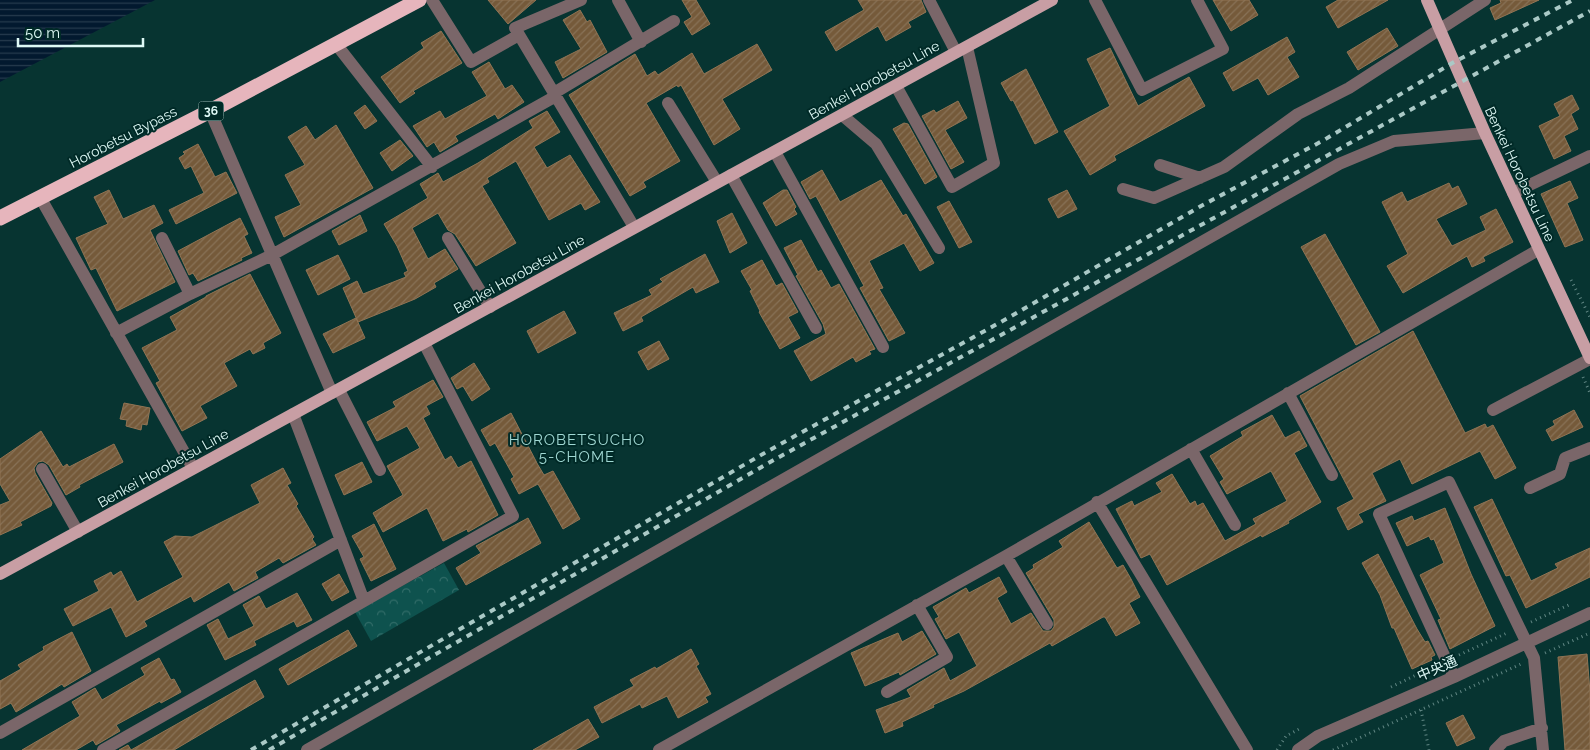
<svg xmlns="http://www.w3.org/2000/svg" width="1590" height="750" font-family="Raleway,'Noto Sans JP',sans-serif">
<defs>
<pattern id="park-crowns" width="20" height="18" patternUnits="userSpaceOnUse" patternTransform="scale(1.25)"><rect width="20" height="18" fill="#0e524e"/><path d="M2 6a3 3 0 1 1 6 0M12 15a3 3 0 1 1 6 0" fill="none" stroke="#316c68"/></pattern>
<pattern id="water-rules" width="6" height="5" patternUnits="userSpaceOnUse" patternTransform="scale(1.25)"><rect width="6" height="5" fill="#02192f"/><path d="M0 2.5h6" fill="none" stroke="#263b4e"/></pattern>
<pattern id="building-hatch" width="6" height="6" patternUnits="userSpaceOnUse" patternTransform="scale(1.25)"><rect width="6" height="6" fill="#755a3a"/><path d="M-1 1l2-2M0 6l6-6M5 7l2-2" fill="none" stroke="#887257"/></pattern>
</defs>
<rect width="100%" height="100%" fill="#073431"/>
<path fill="url(#park-crowns)" d="M 444,563 L 459,590 L 371,641 L 355,612 Z"/>
<path fill="url(#water-rules)" d="M 0,0 L 155,0 L 0,82 Z"/>
<path fill="url(#building-hatch)" stroke="#917454" d="M 488,0 L 536,0 L 508,24 Z
M 682,0 L 696,0 L 710,24 L 692,35 L 684,22 L 692,17 Z
M 858,0 L 921,0 L 926,12 L 908,22 L 911,27 L 886,41 L 878,26 L 836,51 L 825,32 L 864,10 Z
M 1213,0 L 1249,0 L 1258,15 L 1231,31 Z
M 1338,0 L 1388,0 L 1338,28 L 1326,7 Z
M 1500,0 L 1539,0 L 1495,20 L 1490,8 L 1501,3 Z
M 580,10 L 587,22 L 590,20 L 607,52 L 563,78 L 555,62 L 581,49 L 563,20 Z
M 1387,28 L 1398,46 L 1358,70 L 1347,52 Z
M 441,31 L 462,63 L 413,91 L 415,93 L 400,103 L 381,77 L 424,48 L 421,43 Z
M 1287,37 L 1295,52 L 1287,57 L 1299,77 L 1268,95 L 1258,78 L 1233,91 L 1223,73 Z
M 757,44 L 772,70 L 722,99 L 740,129 L 714,145 L 681,85 L 678,87 L 677,85 L 646,103 L 680,161 L 643,182 L 646,187 L 630,196 L 569,95 L 635,54 L 647,76 L 655,71 L 658,75 L 692,53 L 704,74 Z
M 1110,48 L 1138,106 L 1189,77 L 1205,106 L 1114,156 L 1116,160 L 1090,175 L 1064,131 L 1110,106 L 1087,59 Z
M 489,62 L 505,89 L 512,85 L 524,102 L 498,119 L 495,114 L 455,136 L 458,141 L 440,152 L 434,142 L 427,147 L 413,126 L 440,111 L 445,119 L 487,96 L 472,72 Z
M 1026,69 L 1058,132 L 1035,144 L 1013,100 L 1011,101 L 1001,83 Z
M 1572,95 L 1579,109 L 1571,114 L 1578,129 L 1564,136 L 1571,151 L 1554,159 L 1539,126 L 1560,116 L 1554,104 Z
M 958,101 L 967,118 L 945,130 L 964,162 L 951,169 L 922,116 L 934,110 L 936,113 Z
M 365,105 L 377,121 L 365,129 L 354,113 Z
M 547,111 L 560,132 L 534,147 L 547,168 L 570,155 L 600,202 L 585,210 L 581,203 L 549,220 L 516,161 L 487,178 L 489,182 L 482,186 L 516,243 L 476,266 L 455,234 L 448,230 L 438,213 L 412,228 L 428,259 L 445,249 L 458,269 L 434,283 L 436,287 L 415,299 L 358,322 L 343,288 L 357,281 L 363,294 L 406,277 L 404,273 L 408,271 L 397,246 L 384,224 L 428,198 L 420,184 L 438,173 L 443,182 L 478,163 L 533,128 L 529,121 Z
M 904,123 L 908,124 L 937,177 L 925,184 L 893,129 Z
M 336,125 L 373,188 L 284,237 L 275,217 L 301,205 L 285,175 L 305,165 L 288,137 L 306,126 L 315,140 Z
M 400,140 L 413,156 L 392,171 L 380,153 Z
M 198,144 L 215,177 L 226,172 L 237,193 L 176,224 L 169,210 L 204,193 L 191,166 L 185,169 L 179,158 L 185,154 L 183,152 Z
M 822,170 L 840,202 L 881,180 L 903,216 L 906,214 L 934,263 L 920,271 L 904,243 L 869,261 L 883,288 L 879,289 L 905,333 L 889,341 L 860,288 L 864,286 L 816,196 L 810,199 L 801,182 Z
M 1570,181 L 1578,198 L 1567,203 L 1583,240 L 1565,247 L 1541,194 Z
M 1449,183 L 1452,189 L 1458,186 L 1467,204 L 1436,219 L 1452,246 L 1486,230 L 1480,217 L 1496,209 L 1513,242 L 1483,257 L 1485,261 L 1472,267 L 1467,256 L 1403,293 L 1387,266 L 1408,254 L 1382,202 L 1402,192 L 1407,202 Z
M 109,190 L 123,219 L 154,205 L 163,223 L 150,230 L 175,282 L 117,311 L 96,268 L 91,270 L 76,238 L 108,224 L 94,197 Z
M 783,190 L 787,190 L 796,207 L 794,209 L 797,214 L 776,226 L 763,203 Z
M 1067,190 L 1077,209 L 1058,218 L 1048,199 Z
M 949,201 L 972,242 L 959,248 L 937,207 Z
M 732,213 L 747,243 L 730,253 L 717,221 Z
M 360,215 L 367,231 L 339,245 L 332,231 Z
M 240,218 L 248,234 L 244,236 L 252,253 L 241,258 L 242,260 L 198,281 L 193,273 L 189,275 L 178,251 Z
M 1325,234 L 1380,332 L 1356,345 L 1301,247 Z
M 801,240 L 818,272 L 821,270 L 831,288 L 839,284 L 875,349 L 869,351 L 871,354 L 856,362 L 853,357 L 811,381 L 794,351 L 826,334 L 823,324 L 796,276 L 798,275 L 784,248 Z
M 705,254 L 719,282 L 696,293 L 693,287 L 641,317 L 643,321 L 623,331 L 614,313 L 652,295 L 649,290 L 663,282 L 660,279 Z
M 338,255 L 350,279 L 318,295 L 306,270 Z
M 762,260 L 776,286 L 782,283 L 798,312 L 788,317 L 800,338 L 780,349 L 759,312 L 760,311 L 750,291 L 752,290 L 741,271 Z
M 250,274 L 281,333 L 263,343 L 265,348 L 253,354 L 250,349 L 224,363 L 237,386 L 200,406 L 207,418 L 182,431 L 156,383 L 160,381 L 142,348 L 177,330 L 170,317 L 206,297 L 206,296 Z
M 564,311 L 576,333 L 538,353 L 527,331 Z
M 356,318 L 365,338 L 333,353 L 323,334 Z
M 1413,331 L 1465,433 L 1485,424 L 1487,428 L 1493,425 L 1516,468 L 1495,479 L 1480,451 L 1412,484 L 1400,459 L 1372,473 L 1386,501 L 1358,514 L 1363,522 L 1348,530 L 1337,508 L 1354,499 L 1300,396 Z
M 659,341 L 669,359 L 648,370 L 638,352 Z
M 474,363 L 490,389 L 472,401 L 463,386 L 457,389 L 451,378 Z
M 433,380 L 443,397 L 426,406 L 430,414 L 423,418 L 445,460 L 451,456 L 458,468 L 471,461 L 498,515 L 468,532 L 467,529 L 443,541 L 427,508 L 383,532 L 373,513 L 403,495 L 387,466 L 420,448 L 407,426 L 377,441 L 367,422 L 396,407 L 393,402 Z
M 124,403 L 150,408 L 147,425 L 142,424 L 141,430 L 126,426 L 127,420 L 120,419 Z
M 1574,410 L 1583,427 L 1552,441 L 1546,430 L 1555,425 L 1553,421 Z
M 511,413 L 538,465 L 544,475 L 553,471 L 580,519 L 563,529 L 538,484 L 519,494 L 511,479 L 514,477 L 495,443 L 490,446 L 481,430 Z
M 1272,415 L 1285,438 L 1299,431 L 1307,446 L 1294,453 L 1321,502 L 1288,521 L 1289,523 L 1262,537 L 1261,535 L 1167,585 L 1150,554 L 1141,558 L 1116,509 L 1132,501 L 1134,506 L 1162,492 L 1156,483 L 1172,474 L 1190,504 L 1195,501 L 1197,506 L 1203,503 L 1225,541 L 1256,524 L 1253,519 L 1287,501 L 1271,471 L 1227,494 L 1220,482 L 1224,479 L 1210,456 L 1243,436 L 1241,432 Z
M 41,431 L 63,467 L 67,464 L 69,467 L 114,444 L 123,462 L 79,485 L 80,487 L 66,495 L 49,465 L 43,461 L 38,462 L 34,468 L 35,473 L 52,503 L 51,506 L 20,522 L 22,525 L 0,535 L 0,505 L 10,501 L 0,484 L 0,459 Z
M 362,462 L 372,482 L 344,495 L 335,475 Z
M 283,468 L 291,483 L 287,485 L 298,504 L 296,506 L 314,537 L 312,539 L 316,545 L 283,563 L 279,558 L 255,572 L 258,578 L 234,591 L 229,582 L 194,602 L 191,596 L 144,621 L 147,626 L 126,637 L 111,607 L 73,626 L 64,609 L 99,591 L 94,581 L 111,572 L 113,576 L 121,571 L 137,602 L 183,577 L 164,542 L 175,536 L 192,537 L 260,503 L 251,485 Z
M 1492,499 L 1531,581 L 1558,568 L 1555,564 L 1590,548 L 1590,577 L 1526,608 L 1510,575 L 1506,576 L 1474,507 Z
M 1445,508 L 1471,574 L 1495,626 L 1450,649 L 1438,620 L 1441,619 L 1420,575 L 1444,563 L 1434,539 L 1431,540 L 1429,536 L 1407,546 L 1396,523 L 1412,516 L 1414,521 Z
M 528,518 L 541,543 L 466,585 L 456,568 L 481,553 L 476,546 Z
M 1089,522 L 1117,568 L 1123,565 L 1131,579 L 1140,597 L 1129,603 L 1140,623 L 1116,636 L 1105,617 L 1103,617 L 1052,646 L 1050,643 L 964,691 L 933,705 L 934,707 L 902,722 L 903,726 L 885,733 L 876,710 L 911,697 L 907,690 L 944,668 L 950,681 L 977,666 L 959,632 L 946,639 L 935,619 L 939,617 L 933,607 L 966,588 L 969,593 L 999,577 L 1007,592 L 997,598 L 1011,624 L 1031,613 L 1043,631 L 1051,631 L 1054,627 L 1054,620 L 1026,573 L 1034,568 L 1033,565 L 1063,547 L 1059,541 Z
M 374,524 L 396,569 L 371,581 L 360,559 L 364,557 L 352,536 Z
M 1378,554 L 1417,629 L 1425,642 L 1428,641 L 1435,655 L 1431,657 L 1432,660 L 1412,669 L 1394,628 L 1392,628 L 1380,595 L 1362,563 Z
M 339,574 L 349,592 L 332,601 L 322,584 Z
M 297,593 L 312,620 L 297,627 L 294,621 L 254,641 L 256,645 L 225,660 L 207,625 L 218,619 L 228,639 L 254,626 L 243,605 L 259,596 L 266,609 Z
M 348,630 L 357,646 L 288,685 L 279,669 Z
M 922,631 L 936,654 L 900,675 L 899,672 L 865,686 L 851,653 L 898,633 L 902,642 Z
M 72,632 L 91,671 L 64,687 L 62,684 L 16,712 L 11,703 L 0,709 L 0,681 L 21,669 L 18,665 L 44,650 L 43,647 Z
M 691,649 L 699,664 L 696,666 L 711,694 L 705,697 L 708,702 L 678,718 L 667,696 L 642,708 L 640,704 L 602,723 L 594,707 L 634,686 L 630,680 L 655,667 L 656,669 Z
M 1587,654 L 1590,692 L 1590,750 L 1565,750 L 1558,657 Z
M 159,658 L 171,680 L 174,679 L 181,692 L 161,703 L 160,701 L 116,725 L 120,731 L 96,745 L 93,740 L 76,750 L 22,750 L 80,716 L 72,702 L 95,688 L 102,700 L 145,675 L 141,668 Z
M 255,680 L 264,697 L 174,750 L 119,750 L 128,745 L 131,750 Z
M 1463,715 L 1475,738 L 1457,746 L 1446,723 Z
M 588,719 L 599,737 L 575,750 L 533,750 Z"/>
<g fill="none" stroke-linecap="round" stroke-linejoin="round">
<path stroke="#608683" stroke-width="3" stroke-dasharray="1 4" stroke-linecap="butt" d="M 1571,280 L 1590,317
M 1583,377 L 1590,393
M 1531,622 L 1571,604
M 1545,653 L 1590,633
M 1459,655 L 1507,633
M 1391,687 L 1435,666
M 1421,710 L 1429,750
M 1277,750 L 1286,736 L 1301,728
M 1333,750 L 1521,664"/>
<path stroke="#7a6669" stroke-width="12" d="M 432,0 L 471,62 L 519,35
M 581,0 L 515,28 L 634,227
M 618,0 L 641,42
M 929,0 L 956,52
M 1095,0 L 1142,90 L 1223,49 L 1197,0
M 336,44 L 432,167
M 896,86 L 952,187 L 994,163 L 967,47
M 554,93 L 674,21
M 668,103 L 717,182
M 210,111 L 332,393
M 842,115 L 876,144 L 939,248
M 775,152 L 883,347
M 1160,165 L 1200,178
M 731,175 L 816,328
M 1123,189 L 1154,198 L 1224,167 L 1298,114 L 1349,88 L 1485,0
M 1513,193 L 1590,156
M 40,197 L 193,468
M 162,238 L 190,294
M 448,238 L 490,307
M 116,333 L 190,294 L 272,255 L 556,96
M 339,390 L 380,470
M 1288,393 L 1332,475
M 1493,410 L 1590,359
M 293,414 L 364,601
M 1191,449 L 1235,525
M 42,469 L 78,532
M 1530,488 L 1560,474 L 1565,458 L 1590,448
M 1097,502 L 1247,750
M 1006,556 L 1047,624
M 1454,677 L 1379,514 L 1449,482 L 1534,658 L 1543,750
M 887,692 L 947,657 L 917,605
M 0,733 L 341,540
M 103,750 L 513,516 L 424,343
M 307,750 L 1339,164 L 1394,141 L 1485,133
M 659,750 L 1006,556 L 1538,250
M 1298,750 L 1318,736 L 1454,677 L 1590,613
M 1495,750 L 1504,741 L 1542,728"/>
<path stroke="#c89ea4" stroke-width="12" d="M 1427,0 L 1485,133 L 1590,358
M 0,574 L 1052,0"/>
<path stroke="#e6b5bc" stroke-width="15" d="M 0,218 L 210,111 L 419,0"/>
<path stroke="#aac9c6" stroke-width="4" stroke-dasharray="6 6" stroke-linecap="butt" d="M 251,750 L 768,451 L 1008,318 L 1201,206 L 1324,140 L 1454,62 L 1573,0
M 269,750 L 772,461 L 1590,11"/>
</g>
<g text-anchor="middle" stroke-width="4" stroke-linejoin="round" paint-order="stroke">
<rect fill="#002a27" stroke="#9bbbb8" stroke-width="1" x="198.5" y="101.5" width="25" height="19" rx="4"/>
<g font-size="12" font-weight="bold" fill="#def9f6">
<text x="211" y="115">36</text>
</g>
<g font-size="14" fill="#def9f6" stroke="#002a27">
<text transform="translate(874 80) rotate(-29)" y="5">Benkei Horobetsu Line</text>
<text transform="translate(123 137) rotate(-27)" y="5">Horobetsu Bypass</text>
<text transform="translate(1520 174) rotate(65)" y="5">Benkei Horobetsu Line</text>
<text transform="translate(519 274) rotate(-29)" y="5">Benkei Horobetsu Line</text>
<text transform="translate(163 468) rotate(-29)" y="5">Benkei Horobetsu Line</text>
<text transform="translate(1437 668) rotate(-24)" y="5">中央通</text>
</g>
<g font-size="15" letter-spacing="1" fill="#a0d8d3" stroke="#002a27">
<text x="577" y="445">HOROBETSUCHO<tspan x="577" dy="17">5-CHOME</tspan></text>
</g>
</g>
<path d="M18 38v8h125v-8" fill="none" stroke="#def9f6" stroke-width="2.5"/>
<text x="25" y="38" font-size="15" fill="#def9f6" stroke="#002a27" stroke-width="4" paint-order="stroke">50 m</text>
</svg>
